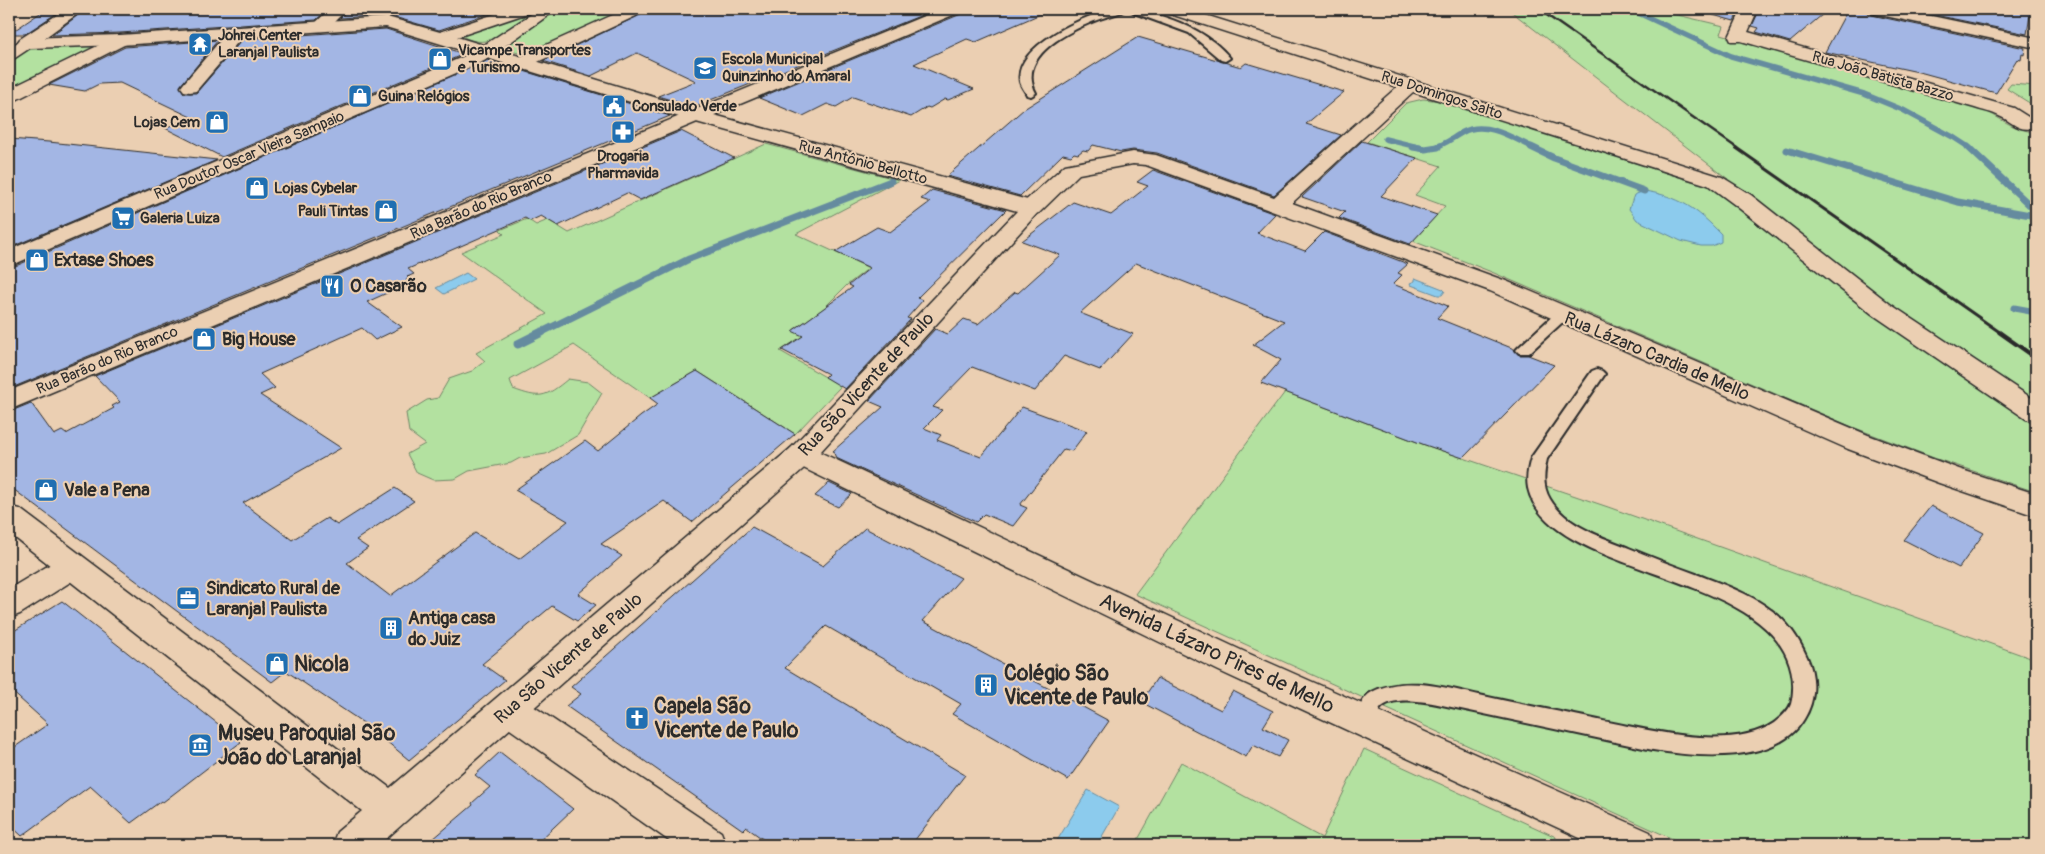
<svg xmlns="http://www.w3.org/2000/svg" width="2045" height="854" font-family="Pangolin,sans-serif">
<rect width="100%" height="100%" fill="#ebcfb2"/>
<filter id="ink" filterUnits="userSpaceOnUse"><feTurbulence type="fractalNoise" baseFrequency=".02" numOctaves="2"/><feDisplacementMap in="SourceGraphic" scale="10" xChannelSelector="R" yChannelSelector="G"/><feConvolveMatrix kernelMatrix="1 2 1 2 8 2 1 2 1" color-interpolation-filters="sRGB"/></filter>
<g filter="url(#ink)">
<path fill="#b3e1a0" stroke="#6f8666" d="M 559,9 L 604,9 L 618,14 L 525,55 L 502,48 Z
M 1508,9 L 1652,9 L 1724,26 L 1721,34 L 1979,108 C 1999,116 2013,131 2036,132 L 2036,492 L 1934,458 L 1850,426 L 1494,273 L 1413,241 L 1445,206 L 1415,195 L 1441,166 L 1367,142 L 1406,103 L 1423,99 L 1442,101 L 1698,183 L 1728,179 Z
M 526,13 L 532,14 C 510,29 489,52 462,36 Z
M 95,46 L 93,48 L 9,89 L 9,59 L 30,48 Z
M 2011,84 L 2036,86 L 2036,107 L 2007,89 Z
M 766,144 L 899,180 L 796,234 L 869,268 L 847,285 L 824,308 L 793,330 L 803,336 L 780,351 L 841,386 L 799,430 L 795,434 L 697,371 L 650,398 L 574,345 L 510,380 L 513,389 C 540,399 545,398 568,379 L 588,382 L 602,393 L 578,435 L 546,454 L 520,458 L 511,463 L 469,471 L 455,479 L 433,480 L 417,473 L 407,454 L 425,444 L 409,432 L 406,413 L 427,400 L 438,398 L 449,379 L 472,371 L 485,361 L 476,353 L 547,314 L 461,252 L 504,234 L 500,230 L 527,219 L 536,225 L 548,220 L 569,233 Z
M 1285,392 L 1425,445 L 1608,507 L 2036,660 L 2036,845 L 1686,845 L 1135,594 Z
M 1364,749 L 1556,837 L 1554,845 L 1135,845 L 1181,762 L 1322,838 Z"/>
<path fill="#8ccbed" stroke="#658b9f" d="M 1644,191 C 1679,196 1697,209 1721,234 L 1721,242 L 1712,246 L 1701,246 L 1681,241 L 1637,220 L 1629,209 L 1634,195 Z
M 466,273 L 474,279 L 444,294 L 436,288 Z
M 1415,278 L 1443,289 L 1445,291 L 1442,295 L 1438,295 L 1411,285 L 1410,283 L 1415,281 Z
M 1088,790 L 1119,807 L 1097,845 L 1055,844 Z"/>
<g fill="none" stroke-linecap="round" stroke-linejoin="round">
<path stroke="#658b9f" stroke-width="5.5" d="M 1630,9 L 1731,56 L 1864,94 L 1903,110 L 1953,137 L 1970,148
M 1385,139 L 1422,148
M 1431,148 C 1444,146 1452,138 1463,132 C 1486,120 1513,138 1534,148"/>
<path stroke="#658b9f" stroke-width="7" d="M 1413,147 L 1425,149 L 1438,147
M 1531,147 L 1554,158 L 1644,191
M 1968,147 L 2036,211
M 1787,150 L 1958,202 L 2036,216
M 2014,308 L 2036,312
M 540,333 L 689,259 L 891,181"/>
<path stroke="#658b9f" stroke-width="9" d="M 518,344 L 542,332"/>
</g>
<path fill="#a3b6e4" stroke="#2b2b2b" d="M 46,9 L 63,9 L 25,34 L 9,34 Z
M 86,9 L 328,9 L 316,20 L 120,33 L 52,35 Z
M 349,9 L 489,9 L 490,13 L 439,30 L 387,15 L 340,18 Z
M 653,9 L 937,9 L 693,107 L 658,96 L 696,81 L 637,53 L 591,76 L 543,61 Z
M 964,9 L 1052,9 L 976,42 L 967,39 L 914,64 L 974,89 L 948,100 L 945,99 L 930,108 L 927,107 L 911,117 L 853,97 L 836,107 L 827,104 L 803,116 L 759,98 L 961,14 Z
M 1713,9 L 1740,9 L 1734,21 L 1713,15 Z
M 1760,9 L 1829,9 L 1790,42 L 1756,32 L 1759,28 L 1752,26 Z
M 1848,9 L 1866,9 L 1869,14 L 1876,16 L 2025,48 L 2024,55 L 2022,54 L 2021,60 L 2017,59 L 1996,93 L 1923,73 L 1825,52 Z
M 1906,9 L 2031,9 L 2027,34 Z
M 386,29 L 464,54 L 222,157 L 165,128 L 191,117 L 120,83 L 99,84 L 85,91 L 49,85 L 125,47 L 218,40 L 180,86 L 184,93 L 196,93 L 243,39 Z
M 1138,37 L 1241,67 L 1246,63 L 1344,92 L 1306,124 L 1341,135 L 1274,195 L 1157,153 L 1133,150 L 1121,152 L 1093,145 L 1088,151 L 1083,150 L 1078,154 L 1074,153 L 1071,156 L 1063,154 L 1020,196 L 947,176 L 1024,109 Z
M 488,60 L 670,116 L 9,389 L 9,267 L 18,265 Z
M 681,131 L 734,158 L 640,200 L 627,193 L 558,226 L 541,216 L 530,221 L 525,218 L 408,269 L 414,274 L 407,277 L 410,278 L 406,280 L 409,283 L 367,302 L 402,327 L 375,340 L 362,328 L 260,374 L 275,388 L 260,395 L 341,448 L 243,503 L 292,540 L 327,518 L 337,525 L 395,488 L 414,501 L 356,540 L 368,548 L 347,563 L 390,596 L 475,533 L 519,559 L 568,521 L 515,490 L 585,441 L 598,451 L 641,416 L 658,404 L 650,398 L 697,371 L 795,434 L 692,522 L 664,501 L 601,544 L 622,556 L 578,594 L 596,605 L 577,621 L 552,606 L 482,664 L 505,680 L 409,760 L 368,726 L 286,671 L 272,682 L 9,486 L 9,412 L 31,403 L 54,435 L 62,431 L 66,434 L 114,408 L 112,406 L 120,402 L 95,376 Z
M 9,139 L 49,142 L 217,160 L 9,248 Z
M 1362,141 L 1417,158 L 1381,196 L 1437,215 L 1410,244 L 1339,218 L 1345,212 L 1302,197 Z
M 1153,170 L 1275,214 L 1257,233 L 1305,251 L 1324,232 L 1408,264 L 1398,273 L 1402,275 L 1393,284 L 1448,306 L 1437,318 L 1514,349 L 1519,355 L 1528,355 L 1554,365 L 1463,458 L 1425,445 L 1261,383 L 1281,360 L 1253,345 L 1284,321 L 1136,263 L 1080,313 L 1133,334 L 1100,370 L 1064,356 L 1035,391 L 972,367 L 933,407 L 942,410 L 924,428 L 941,435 L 937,440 L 981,457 L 1022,407 L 1087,431 L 1072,451 L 1064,449 L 1020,505 L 1027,508 L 1013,526 L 984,514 L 976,522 L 836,458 L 833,451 L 883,407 L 869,401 L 935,329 L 948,334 L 964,319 L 978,324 L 1015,292 L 1018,293 L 1060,255 L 1022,241 L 1073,202 L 1111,215 L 1148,186 L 1137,182 Z
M 932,190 L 1006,210 L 917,298 L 923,300 L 907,318 L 911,319 L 845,389 L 825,377 L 828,374 L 782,350 L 803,336 L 792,331 L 853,287 L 849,285 L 870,268 L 835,252 L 877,227 L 890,232 L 930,202 L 921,199 Z
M 829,483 L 852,494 L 838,507 L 815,496 Z
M 1931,506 L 1984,533 L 1959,568 L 1904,540 Z
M 752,527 L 823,566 L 865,528 L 961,578 L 923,621 L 1109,721 L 1068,780 L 952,714 L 961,704 L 826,626 L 785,668 L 965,775 L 911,845 L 771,845 L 746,827 L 743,830 L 566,706 L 581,694 L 571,687 Z
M 62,601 L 241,742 L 163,802 L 161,801 L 131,823 L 90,786 L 22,836 L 9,824 L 9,751 L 48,724 L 9,689 L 9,634 Z
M 1157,678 L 1221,710 L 1233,691 L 1273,711 L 1263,727 L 1288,740 L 1278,757 L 1253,745 L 1246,757 L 1141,702 Z
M 500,752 L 573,809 L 535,845 L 426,845 L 473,805 L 472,803 L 490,787 L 475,775 Z"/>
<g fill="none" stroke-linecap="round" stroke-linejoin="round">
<g stroke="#2b2b2b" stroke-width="4">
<path id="service" d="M 1111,9 L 1126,9 C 1119,15 1106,16 1097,20 C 1069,31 1016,56 1036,93 L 1031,96 L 1027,95 C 1025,91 1021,86 1020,82 C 1013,46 1085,16 1111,9 Z
M 1128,9 C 1139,8 1147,12 1158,15 C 1186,24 1211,35 1230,58 L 1225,61 L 1221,60 L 1189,33 L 1137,14 Z
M 1481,9 L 1492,9 L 1487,12 Z
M 1562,311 L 1567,312 L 1569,315 L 1567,318 L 1529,353 L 1519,353 L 1516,350 L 1519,347 L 1557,312 Z
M 1597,369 L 1602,371 L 1605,374 L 1547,459 C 1544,472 1542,486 1550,499 C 1566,526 1602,537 1629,548 C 1651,557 1674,566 1696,574 C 1722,584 1749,593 1771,610 C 1788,622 1799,639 1807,657 C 1816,677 1816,700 1804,719 C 1777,765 1697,757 1653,750 L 1442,705 C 1428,702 1391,695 1380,709 C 1377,714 1375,722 1372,727 L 1365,730 L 1358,727 L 1355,721 C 1358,711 1362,697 1372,692 C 1405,675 1445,688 1479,695 C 1520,704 1562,712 1603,721 C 1650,730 1731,752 1774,723 C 1780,718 1788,712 1791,704 C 1795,688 1793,671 1787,657 C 1749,570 1547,573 1528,488 C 1526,478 1528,468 1531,458 L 1592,371 Z"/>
</g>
<g stroke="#2b2b2b" stroke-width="3">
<path id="minor" d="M 66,9 L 84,9 L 32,47 L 26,48 L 20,47 L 17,43 L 20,39 Z
M 330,9 L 347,9 L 326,30 L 314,30 L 312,26 Z
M 608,9 L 633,9 L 638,13 L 636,16 L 529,66 L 523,67 L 517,66 L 514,62 L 517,58 L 615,14 L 610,12 Z
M 1162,9 L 1186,9 L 1722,177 L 1751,195 L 1890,304 L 2036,401 L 2036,422 L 2026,419 L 1872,314 L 1735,205 L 1708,185 L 1413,92 L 1292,203 L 1506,281 L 1868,435 L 1959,469 L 2036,494 L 2036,516 L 1939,483 L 1848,449 L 1490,291 L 1146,165 L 1133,164 L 1079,174 L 1039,213 L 1031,214 L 1023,213 L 1020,208 L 1023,203 L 1065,165 L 1133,152 L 1156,155 L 1274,197 L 1397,87 L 1164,12 Z
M 1742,9 L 1758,9 L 1748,32 L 2014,108 L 2033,120 L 2036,124 L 2033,128 C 2018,132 2012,121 1999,116 C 1992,112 1983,111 1975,108 L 1741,41 L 1731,41 L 1729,37 Z
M 1868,9 L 1898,9 L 2036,38 L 2036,48 L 1876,14 L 1870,12 Z
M 237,27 L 243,28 L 245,32 L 243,36 L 196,91 L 190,92 L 184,91 L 181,87 L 184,83 L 231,28 Z
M 120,35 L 126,36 L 128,40 L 126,44 L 16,100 L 9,101 L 9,89 Z
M 801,445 L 811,448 L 1243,651 L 1650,832 L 1655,845 L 1595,845 L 1219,671 L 791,462 L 787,455 L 791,448 Z
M 72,554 L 83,558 L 88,566 L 83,574 L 20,614 L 9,618 L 9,589 L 61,558 Z
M 509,694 L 521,698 L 721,832 L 726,845 L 675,845 L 497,720 L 491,709 L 497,698 Z"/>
</g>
<g stroke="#2b2b2b" stroke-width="3">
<path id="tertiary" d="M 510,9 L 533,9 L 531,12 L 457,37 L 703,112 L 1039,203 L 1042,208 L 811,462 L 379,845 L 332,845 L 337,832 L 362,811 L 9,533 L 9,506 L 20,509 L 390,788 L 791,448 L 1017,211 L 689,120 L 386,27 L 120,45 L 30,48 L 15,58 L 9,59 L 9,47 L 26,38 L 120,35 L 387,17 L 440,32 Z"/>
</g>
<g stroke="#2b2b2b" stroke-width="3">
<path id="secondary" d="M 539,9 L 557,9 L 484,61 L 17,263 L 9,265 L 9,250 L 472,53 Z
M 941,9 L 962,9 L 960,12 L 9,410 L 9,391 Z"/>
</g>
<use href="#service" fill="#ebcfb2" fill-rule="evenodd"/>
<use href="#minor" fill="#ebcfb2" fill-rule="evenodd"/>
<use href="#tertiary" fill="#ebcfb2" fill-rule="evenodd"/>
<use href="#secondary" fill="#ebcfb2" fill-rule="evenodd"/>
<path stroke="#2b2b2b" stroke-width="2.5" d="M 1538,9 L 1737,148"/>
<path stroke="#2b2b2b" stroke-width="3" d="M 1735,147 L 2001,333"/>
<path stroke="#2b2b2b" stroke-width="4" d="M 1999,332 L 2036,358"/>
</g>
</g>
<defs>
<g id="temple-square" transform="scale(1.25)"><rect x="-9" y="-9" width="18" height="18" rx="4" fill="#1f6fb2" stroke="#ebcfb2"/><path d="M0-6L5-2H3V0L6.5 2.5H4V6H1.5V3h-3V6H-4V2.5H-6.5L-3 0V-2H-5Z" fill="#fff"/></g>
<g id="shop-square" transform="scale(1.25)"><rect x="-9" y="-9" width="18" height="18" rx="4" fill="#1f6fb2" stroke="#ebcfb2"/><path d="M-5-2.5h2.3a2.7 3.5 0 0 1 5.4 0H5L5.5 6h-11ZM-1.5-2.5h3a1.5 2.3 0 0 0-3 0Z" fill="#fff"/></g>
<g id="school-square" transform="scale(1.25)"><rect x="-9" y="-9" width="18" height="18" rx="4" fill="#1f6fb2" stroke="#ebcfb2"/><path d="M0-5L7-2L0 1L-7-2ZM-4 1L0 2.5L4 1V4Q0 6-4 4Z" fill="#fff"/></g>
<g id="civic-square" transform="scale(1.25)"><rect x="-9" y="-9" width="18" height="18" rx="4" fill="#1f6fb2" stroke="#ebcfb2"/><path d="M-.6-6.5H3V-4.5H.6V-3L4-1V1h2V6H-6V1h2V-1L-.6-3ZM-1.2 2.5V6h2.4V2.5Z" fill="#fff"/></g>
<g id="pharmacy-square" transform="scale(1.25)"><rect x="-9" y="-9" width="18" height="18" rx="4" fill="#1f6fb2" stroke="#ebcfb2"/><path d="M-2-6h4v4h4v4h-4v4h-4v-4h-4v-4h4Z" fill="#fff"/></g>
<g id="supermarket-square" transform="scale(1.25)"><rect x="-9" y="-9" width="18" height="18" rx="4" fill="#1f6fb2" stroke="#ebcfb2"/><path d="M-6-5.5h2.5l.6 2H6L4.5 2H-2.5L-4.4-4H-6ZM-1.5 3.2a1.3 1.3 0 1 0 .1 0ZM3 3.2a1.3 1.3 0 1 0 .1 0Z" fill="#fff"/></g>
<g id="restaurant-square" transform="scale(1.25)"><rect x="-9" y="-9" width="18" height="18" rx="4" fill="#1f6fb2" stroke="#ebcfb2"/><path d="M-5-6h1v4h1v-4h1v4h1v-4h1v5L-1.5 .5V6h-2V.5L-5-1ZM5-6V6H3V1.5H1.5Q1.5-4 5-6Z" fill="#fff"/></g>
<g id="office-square" transform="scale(1.25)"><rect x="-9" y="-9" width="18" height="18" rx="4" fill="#1f6fb2" stroke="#ebcfb2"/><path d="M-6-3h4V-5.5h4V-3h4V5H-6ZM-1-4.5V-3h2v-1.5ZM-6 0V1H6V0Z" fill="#fff"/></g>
<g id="building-square" transform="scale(1.25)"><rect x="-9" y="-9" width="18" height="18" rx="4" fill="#1f6fb2" stroke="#ebcfb2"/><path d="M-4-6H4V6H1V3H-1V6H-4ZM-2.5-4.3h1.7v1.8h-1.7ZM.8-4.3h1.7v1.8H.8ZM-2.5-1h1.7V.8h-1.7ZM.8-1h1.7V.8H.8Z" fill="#fff"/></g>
<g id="church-square" transform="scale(1.25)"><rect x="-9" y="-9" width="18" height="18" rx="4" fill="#1f6fb2" stroke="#ebcfb2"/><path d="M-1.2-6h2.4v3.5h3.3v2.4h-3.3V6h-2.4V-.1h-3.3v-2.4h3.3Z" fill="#fff"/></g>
<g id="museum-square" transform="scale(1.25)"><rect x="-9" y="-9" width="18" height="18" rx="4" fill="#1f6fb2" stroke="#ebcfb2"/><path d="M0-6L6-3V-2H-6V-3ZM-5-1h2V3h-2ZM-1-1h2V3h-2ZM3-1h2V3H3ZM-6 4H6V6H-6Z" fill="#fff"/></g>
</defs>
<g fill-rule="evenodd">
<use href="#temple-square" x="200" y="44"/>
<use href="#shop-square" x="440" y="59"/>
<use href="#school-square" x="705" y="68"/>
<use href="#shop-square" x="360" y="96"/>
<use href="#civic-square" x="614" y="106"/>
<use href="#shop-square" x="217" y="122"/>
<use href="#pharmacy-square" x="623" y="132"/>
<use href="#shop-square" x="257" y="188"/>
<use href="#shop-square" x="386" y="211"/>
<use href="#supermarket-square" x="123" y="218"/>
<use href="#shop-square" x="37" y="260"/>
<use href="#restaurant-square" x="332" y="286"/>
<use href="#shop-square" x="204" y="339"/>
<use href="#shop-square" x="46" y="490"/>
<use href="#office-square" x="188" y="598"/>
<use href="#building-square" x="391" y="628"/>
<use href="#shop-square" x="277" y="664"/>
<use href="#building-square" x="986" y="685"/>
<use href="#church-square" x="637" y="718"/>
<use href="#museum-square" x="200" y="745"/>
</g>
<g text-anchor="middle" stroke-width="4" stroke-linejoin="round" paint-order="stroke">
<g font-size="15" font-weight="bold" fill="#2b2b2b" stroke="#ebcfb2" text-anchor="start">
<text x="218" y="40">Johrei Center<tspan x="218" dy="17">Laranjal Paulista</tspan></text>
<text x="458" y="55">Vicampe Transportes<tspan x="458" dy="17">e Turismo</tspan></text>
<text x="722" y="64">Escola Municipal<tspan x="722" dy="17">Quinzinho do Amaral</tspan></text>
<text x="378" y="101">Guina Relógios</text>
<text x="632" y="111">Consulado Verde</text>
<text x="200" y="127" text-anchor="end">Lojas Cem</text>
<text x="623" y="161" text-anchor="middle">Drogaria<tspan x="623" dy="17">Pharmavida</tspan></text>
<text x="274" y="193">Lojas Cybelar</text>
<text x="368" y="216" text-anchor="end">Pauli Tintas</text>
<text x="140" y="223">Galeria Luiza</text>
</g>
<g font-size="15" fill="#2b2b2b" stroke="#ebcfb2">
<text transform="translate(1883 76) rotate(16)" y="5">Rua João Batista Bazzo</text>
<text transform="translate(1442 95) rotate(18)" y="5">Rua Domingos Salto</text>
<text transform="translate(249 155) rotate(-23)" y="5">Rua Doutor Oscar Vieira Sampaio</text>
<text transform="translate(863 162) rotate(15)" y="5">Rua Antônio Bellotto</text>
<text transform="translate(481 205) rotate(-23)" y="5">Rua Barão do Rio Branco</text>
<text transform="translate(107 360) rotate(-23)" y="5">Rua Barão do Rio Branco</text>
</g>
<g font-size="18" font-weight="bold" fill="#2b2b2b" stroke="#ebcfb2" text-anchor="start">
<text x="54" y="266">Extase Shoes</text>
<text x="350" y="292">O Casarão</text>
<text x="222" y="345">Big House</text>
<text x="64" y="496">Vale a Pena</text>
<text x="206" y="594">Sindicato Rural de<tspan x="206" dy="21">Laranjal Paulista</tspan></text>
<text x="408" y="624">Antiga casa<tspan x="408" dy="21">do Juiz</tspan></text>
</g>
<g font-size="18" fill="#2b2b2b" stroke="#ebcfb2">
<text transform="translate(1657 356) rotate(23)" y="6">Rua Lázaro Cardia de Mello</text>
<text transform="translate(866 384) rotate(-47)" y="6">Rua São Vicente de Paulo</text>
<text transform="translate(568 658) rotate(-41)" y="6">Rua São Vicente de Paulo</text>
</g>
<g font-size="21" fill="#2b2b2b" stroke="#ebcfb2">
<text transform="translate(1217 653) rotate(25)" y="7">Avenida Lázaro Pires de Mello</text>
</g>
<g font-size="21" font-weight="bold" fill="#2b2b2b" stroke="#ebcfb2" text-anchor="start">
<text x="294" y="671">Nicola</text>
<text x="1004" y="680">Colégio São<tspan x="1004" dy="24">Vicente de Paulo</tspan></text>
<text x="654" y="713">Capela São<tspan x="654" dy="24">Vicente de Paulo</tspan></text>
<text x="218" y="740">Museu Paroquial São<tspan x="218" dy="24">João do Laranjal</tspan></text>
</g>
</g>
<rect width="2045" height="854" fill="none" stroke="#ebcfb2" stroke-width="30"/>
<rect x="15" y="15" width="2015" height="824" fill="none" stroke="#2b2b2b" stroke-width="2" filter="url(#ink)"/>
</svg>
